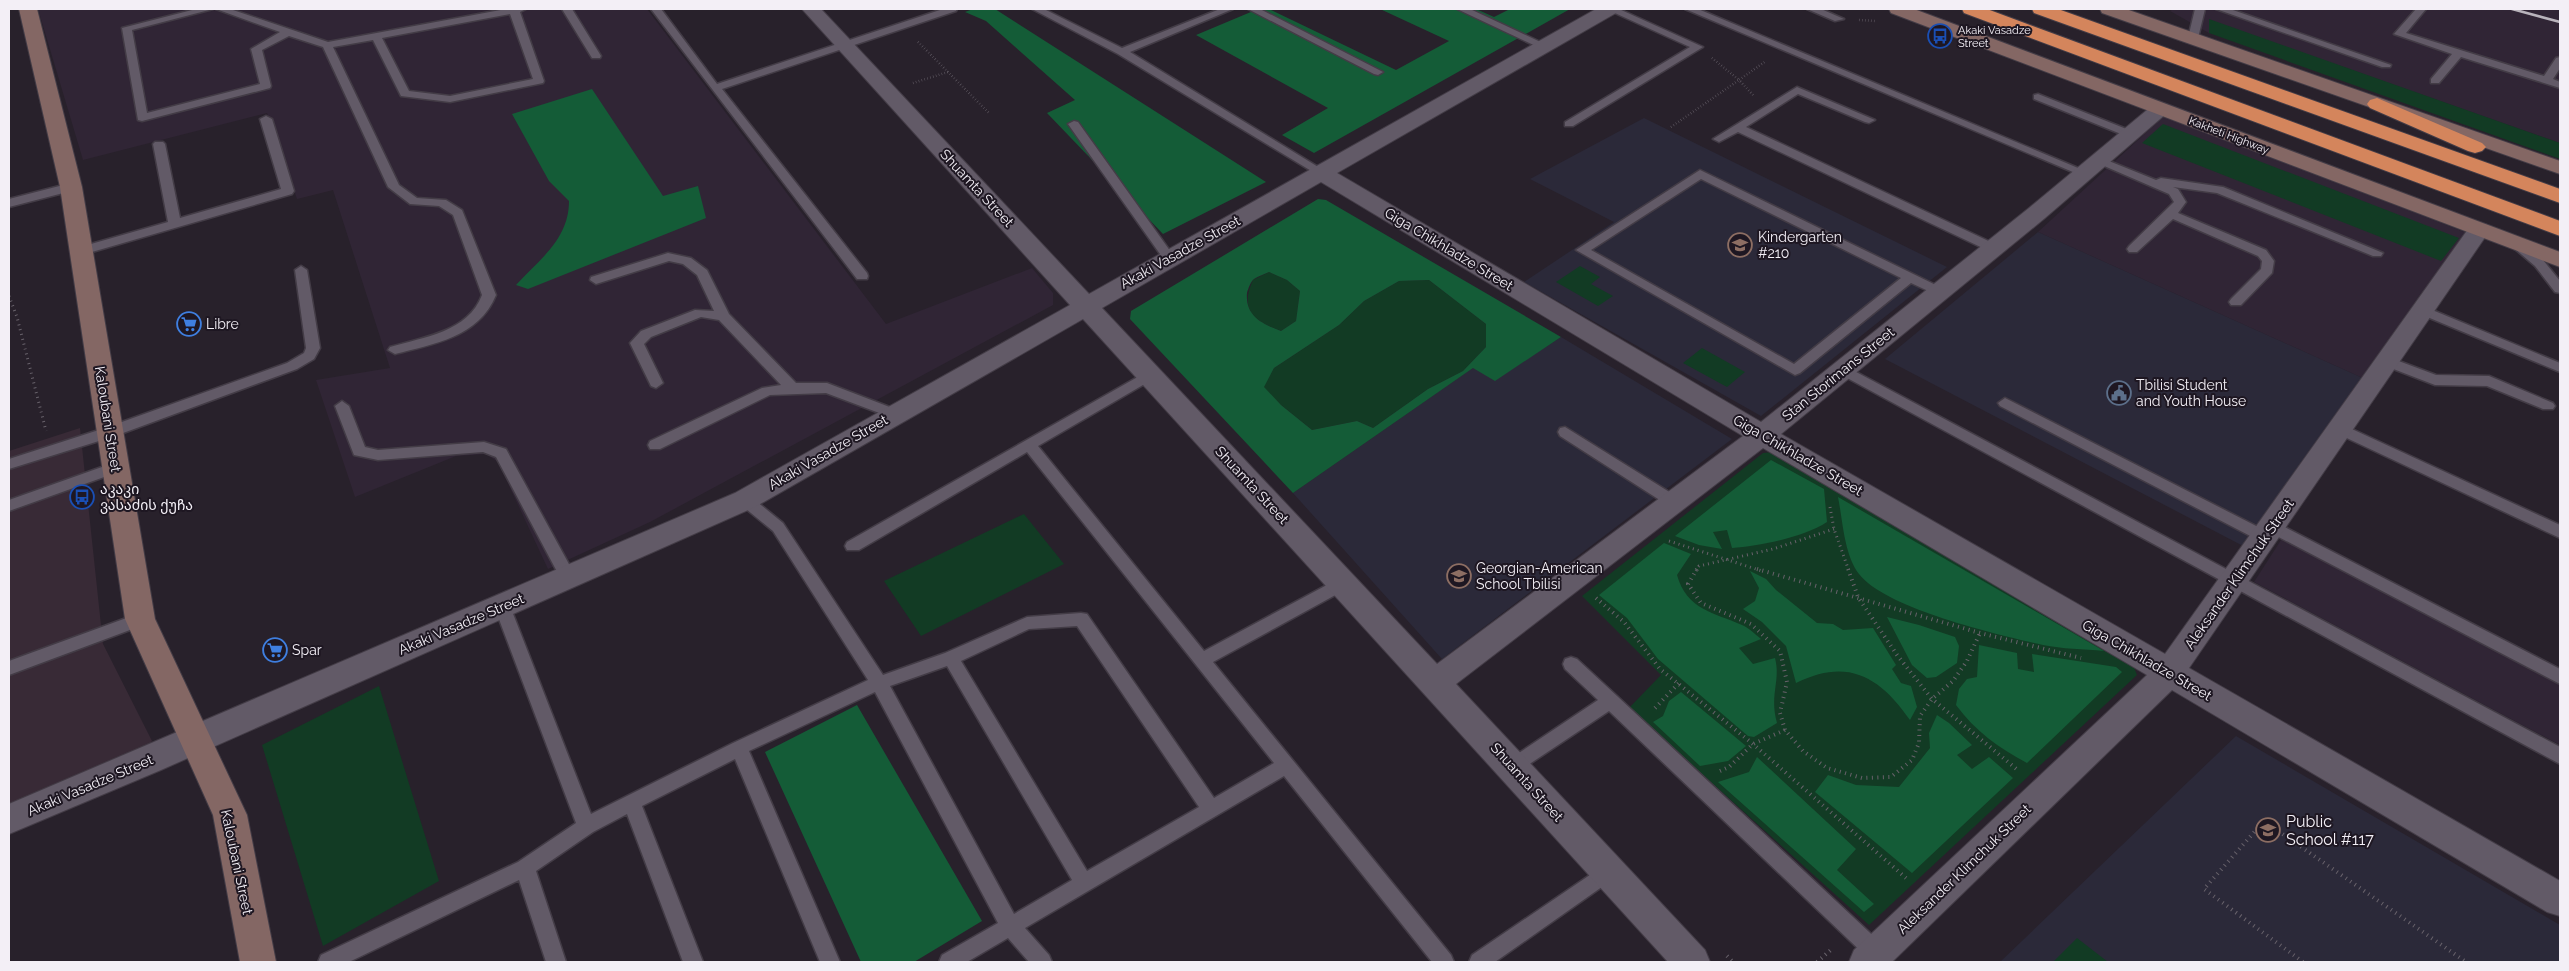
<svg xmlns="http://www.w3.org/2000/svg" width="2569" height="971" font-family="Raleway,'Noto Sans Georgian',sans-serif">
<rect width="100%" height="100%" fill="#28212b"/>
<path fill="#382a36" d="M 80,428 L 103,644 L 152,741 L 144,750 L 9,807 L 9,451 Z"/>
<path fill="#302535" d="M 38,9 L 647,9 L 886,324 L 1032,268 L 1053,293 L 1053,305 L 650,522 L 548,569 L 498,462 L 486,454 L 456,456 L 355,497 L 316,380 L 390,368 L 333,190 L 297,199 L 267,113 L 83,160 Z
M 2173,9 L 2560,9 L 2560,143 L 2209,20 L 2209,33 L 2170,11 Z
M 2164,116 L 2467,233 L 2367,380 L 2038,232 Z
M 2283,537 L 2560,681 L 2560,745 L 2254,582 Z"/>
<path fill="#2b2939" d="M 1644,118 L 1947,267 L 1761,416 L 1524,282 L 1614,222 L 1530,179 Z
M 2038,232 L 2367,380 L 2245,547 L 1885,359 Z
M 1561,337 L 1732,439 L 1442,659 L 1293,493 L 1474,367 L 1495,380 Z
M 2236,736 L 2560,925 L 2560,962 L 2000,962 Z"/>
<path fill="#123b24" d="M 2209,19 L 2560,143 L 2560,159 L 2209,33 Z
M 2163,124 L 2459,238 L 2441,261 L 2142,143 Z
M 1580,266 L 1600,277 L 1591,284 L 1613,296 L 1598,306 L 1556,282 Z
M 1269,272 L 1287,280 L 1300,291 L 1296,321 L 1281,331 C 1254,321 1239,310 1253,280 Z
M 1429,280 L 1486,324 L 1486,347 L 1463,371 L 1428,389 L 1373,428 L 1357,421 L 1312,430 L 1281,405 L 1263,387 L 1274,368 L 1339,325 L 1364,301 L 1399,281 Z
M 1702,348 L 1745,372 L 1727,387 L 1683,363 Z
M 1773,452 L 2131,660 L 2137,675 L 1869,925 L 1629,708 L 1661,675 L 1582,596 L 1763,453 Z
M 1024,514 L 1064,564 L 921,636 L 884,581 Z
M 379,686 L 439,881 L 323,946 L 262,745 Z
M 2077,938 L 2108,962 L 2053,962 Z"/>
<path fill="#145c37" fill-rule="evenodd" d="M 973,9 L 995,9 L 1266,182 L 1163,234 L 1047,113 L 1075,100 L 986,21 L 965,12 Z
M 1258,9 L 1269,9 L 1396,70 L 1449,41 L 1380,9 L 1476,9 L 1494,17 L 1510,9 L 1570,9 L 1314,153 L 1282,135 L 1328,108 L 1196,35 Z
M 592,89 L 663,196 L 698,186 L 706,218 L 528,289 L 516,285 C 540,259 569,239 569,201 L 549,181 L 512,114 Z
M 1318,199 L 1326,200 L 1561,337 L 1495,381 L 1473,368 L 1293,493 L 1130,319 L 1131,311 ZM 1269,272 L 1287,280 L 1300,291 L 1296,321 L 1281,331 C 1262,324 1245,316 1247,293 C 1248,289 1251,281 1254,279 C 1258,276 1265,274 1269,272 ZM 1429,280 L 1486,324 L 1486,347 L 1463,371 L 1428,389 L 1373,428 L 1357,421 L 1312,430 L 1281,405 L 1264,387 L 1274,368 L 1339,325 L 1364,301 L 1399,281 Z
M 1771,460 L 1824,489 L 1827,522 C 1804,537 1760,546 1732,548 L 1727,530 L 1713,532 L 1722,549 L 1699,545 L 1675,536 Z
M 1838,497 L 2104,651 C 2084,649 2062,649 2043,645 C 1999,635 1886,609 1859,574 C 1844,554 1843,522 1838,497 Z
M 1664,543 L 1691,554 L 1677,575 C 1687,610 1713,612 1742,625 C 1749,628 1755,634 1761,639 L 1739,648 L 1753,664 L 1775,658 C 1781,681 1769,695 1777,723 L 1754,737 L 1748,736 L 1658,659 L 1627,618 L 1599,595 Z
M 1750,571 L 1766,579 L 1776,590 L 1817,623 L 1833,624 L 1843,630 L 1873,628 L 1896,665 L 1892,669 L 1901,683 L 1911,686 L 1917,707 L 1910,720 C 1880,677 1848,657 1796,683 L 1786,646 L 1762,622 L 1743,609 L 1755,601 L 1759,588 Z
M 1887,617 L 1919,625 L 1955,637 L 1959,646 L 1957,663 L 1936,677 L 1927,678 L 1912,665 Z
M 1979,645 L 2017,653 L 2018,669 L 2034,672 L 2032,654 L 2116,667 L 2122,672 L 2027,763 C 1999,748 1975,731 1956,705 L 1959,689 L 1967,679 L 1977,677 Z
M 1681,692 L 1746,746 L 1728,761 L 1700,766 L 1653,722 L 1663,716 L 1669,701 Z
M 857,705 L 982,921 L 914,962 L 861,962 L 765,752 Z
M 1937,715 L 1949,723 L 1972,745 L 1957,755 L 1972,769 L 1989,757 L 2013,778 L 1912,873 L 1815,792 L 1828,775 L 1856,785 L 1899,787 L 1930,748 L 1929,733 Z
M 1757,757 L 1856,849 L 1837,870 L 1874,904 L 1864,912 L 1718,782 L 1749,772 Z"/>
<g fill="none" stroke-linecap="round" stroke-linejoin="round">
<g stroke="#433c46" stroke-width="3">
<path id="lane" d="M 196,9 L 213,9 L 132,30 L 147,113 L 260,84 L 251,49 L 280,32 L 216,9 L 230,9 L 328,42 L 506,9 L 526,9 L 520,12 L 544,81 L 543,83 L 450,102 L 401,96 L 373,40 L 333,47 L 399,185 L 417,198 L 446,200 L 462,210 L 496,295 C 479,337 434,344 395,354 L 388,350 L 390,347 C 424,337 468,332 482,295 L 453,215 L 439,206 L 410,204 L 388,187 L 323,47 L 289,36 L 262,50 L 271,86 L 270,88 L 142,121 L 138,120 L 122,28 ZM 510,14 L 533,79 L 450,96 L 409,91 L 382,38 Z
M 562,9 L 572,9 L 601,56 L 600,58 L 592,58 Z
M 651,9 L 661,9 L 717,84 L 943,9 L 957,9 L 956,11 L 722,89 L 867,273 L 868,276 L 867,279 L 857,279 Z
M 1032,9 L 1044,9 L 1122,48 L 1220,9 L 1233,9 L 1130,52 L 1328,173 L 1326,175 L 1318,175 L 1118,54 Z
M 1248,9 L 1260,9 L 1383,72 L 1378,75 L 1374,74 Z
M 1457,9 L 1470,9 L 1549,46 L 1540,48 Z
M 1606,9 L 1619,9 L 1703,47 L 1573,126 L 1565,126 L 1565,122 L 1690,47 Z
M 1685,9 L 1698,9 L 2090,173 L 2088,175 L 2080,175 Z
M 1807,9 L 1821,9 L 1844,19 L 1835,21 Z
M 2195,9 L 2205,9 L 2198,38 L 2193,41 L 2188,38 Z
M 2216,9 L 2230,9 L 2391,65 L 2390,67 L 2382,67 Z
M 2416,9 L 2426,9 L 2406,33 L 2544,76 L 2556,58 L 2560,57 L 2560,68 L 2553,79 L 2560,82 L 2560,88 L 2461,57 L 2439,83 L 2431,83 L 2431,79 L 2452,54 L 2394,34 Z
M 1797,87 L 1875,120 L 1869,123 L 1865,122 L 1798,94 L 1746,127 L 1997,245 L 1999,248 L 1997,251 L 1989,251 L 1738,132 L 1719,142 L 1713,139 Z
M 2038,94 L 2134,132 L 2136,134 L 2134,136 L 2126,136 L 2034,99 L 2034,95 Z
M 266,116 L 272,119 L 294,191 L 292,194 L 85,254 L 77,254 L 75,251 L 77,248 L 168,222 L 153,144 L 155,142 L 163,142 L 165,144 L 180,218 L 281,189 L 260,119 Z
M 1074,121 L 1078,122 L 1173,255 L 1175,258 L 1173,261 L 1165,261 L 1068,124 Z
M 2099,157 L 2156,180 L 2161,178 L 2223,187 L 2383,253 L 2381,256 L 2373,256 L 2217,193 L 2173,187 L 2178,189 L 2186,202 L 2178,213 L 2266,250 L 2274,261 L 2272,273 L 2241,305 L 2231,305 L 2229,302 L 2231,299 L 2261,269 L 2262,261 L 2258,256 L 2173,219 L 2137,252 L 2129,252 L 2127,249 L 2129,246 L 2174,202 L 2169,194 L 2095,162 L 2095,158 Z
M 1700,170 L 1944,289 L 1945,292 L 1939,296 L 1911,283 L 1800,373 L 1795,375 L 1576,250 ZM 1701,179 L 1901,278 L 1794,364 L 1591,250 Z
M 71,183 L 77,187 L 75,190 L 9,207 L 9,199 Z
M 2519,242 L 2543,260 L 2560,281 L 2560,293 L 2555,292 L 2535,266 L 2515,249 L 2513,246 Z
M 668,253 L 691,258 L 707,270 L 729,314 L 796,383 L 827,383 L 900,411 L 902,414 L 900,417 L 890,417 L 826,393 L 770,395 L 660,449 L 650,449 L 648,445 L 650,441 L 762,388 L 781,385 L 719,320 L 701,317 L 651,337 L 644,344 L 663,383 L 656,388 L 651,386 L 630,343 L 641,331 L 695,310 L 714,311 L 697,275 L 683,264 L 669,261 L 596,284 L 590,280 L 591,277 Z
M 301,266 L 307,270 L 320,348 L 314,359 L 297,369 L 115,436 L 9,469 L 9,459 L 105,428 L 287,363 L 304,353 L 306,348 L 295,270 Z
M 2425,307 L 2560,363 L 2560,372 L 2420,314 L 2418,311 L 2420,308 Z
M 2388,357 L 2436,375 L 2489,376 L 2553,403 L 2555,406 L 2553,409 L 2543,409 L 2487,386 L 2435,385 L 2383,365 L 2381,362 L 2383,359 Z
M 1843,365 L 2560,747 L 2560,764 L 1838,373 L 1836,370 Z
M 1150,370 L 1155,372 L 1157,375 L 1155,378 L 1038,446 L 1204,651 L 1338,579 L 1344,577 L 1350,579 L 1352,583 L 1350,587 L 1213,662 L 1451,955 L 1454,962 L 1432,962 L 1284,776 L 1025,928 L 1049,955 L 1052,962 L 1029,962 L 1008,938 L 967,962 L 939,962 L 942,955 L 998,923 L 875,692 L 749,751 L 840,962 L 820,962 L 735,759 L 642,806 L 703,962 L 683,962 L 627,814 L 593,832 L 536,871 L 566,962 L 546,962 L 519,880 L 349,962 L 318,962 L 321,955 L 518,862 L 576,823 L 494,606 L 496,602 L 502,600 L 508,602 L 510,606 L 591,814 L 733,743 L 868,680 L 773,531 L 740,504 L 737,500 L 740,496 L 750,496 L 783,523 L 883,675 L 945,653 L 1027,617 L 1081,613 L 1087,614 L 1214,798 L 1274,763 L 1027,452 L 859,550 L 847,550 L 845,546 L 847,542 ZM 1077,626 L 1199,807 L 1087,871 L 961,661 L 1029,629 ZM 947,666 L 1072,880 L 1014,914 L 890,686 Z
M 2005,398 L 2266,531 L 2264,527 L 2267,523 L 2277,523 L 2560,669 L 2560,684 L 2271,533 L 2273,537 L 2270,541 L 2260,541 L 2000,406 L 1998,403 Z
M 342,401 L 349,406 L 365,447 L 378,450 L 484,442 L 506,449 L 576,577 L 574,581 L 562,581 L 496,457 L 483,452 L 378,460 L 354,455 L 335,406 Z
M 2341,424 L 2560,525 L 2560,538 L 2336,433 L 2334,429 L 2336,425 Z
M 1565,427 L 1679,498 L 1682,502 L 1679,506 L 1669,506 L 1560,436 L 1558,432 L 1560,428 Z
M 116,462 L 123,467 L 121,471 L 9,511 L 9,500 Z
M 140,613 L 146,614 L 148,619 L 146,624 L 9,675 L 9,661 Z
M 1571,657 L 1577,659 L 1617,696 L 1884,946 L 1887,953 L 1884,960 L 1877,962 L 1870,960 L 1609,711 L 1519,771 L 1513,774 L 1507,771 L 1504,766 L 1507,761 L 1598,700 L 1565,669 L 1563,664 L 1565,659 Z
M 1609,862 L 1616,865 L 1618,871 L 1616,877 L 1495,962 L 1469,962 L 1472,955 Z"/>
</g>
<g stroke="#433c46" stroke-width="2">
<path id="street" d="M 802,9 L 821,9 L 1089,294 L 1596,9 L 1618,9 L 1616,13 L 1337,173 L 1761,422 L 2029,208 L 2153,105 L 2167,105 L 2170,109 L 2167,113 L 2045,218 L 1781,434 L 2165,654 L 2471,225 L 2479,223 L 2487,225 L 2490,230 L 2189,668 L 2560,881 L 2560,916 L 2547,912 L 2172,690 L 1892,962 L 1849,962 L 1854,950 L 2147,675 L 1763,448 L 1456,684 L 1705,950 L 1710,962 L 1668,962 L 1083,319 L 755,507 L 161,770 L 9,834 L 9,804 L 735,493 L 1070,305 ZM 1321,182 L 1743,436 L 1437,664 L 1102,308 Z"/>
</g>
<g stroke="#433c46" stroke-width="2">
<path id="secondary" d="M 19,9 L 37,9 L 82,187 L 155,619 L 247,815 L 276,962 L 240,962 L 213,815 L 125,619 L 60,187 Z
M 1889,9 L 1914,9 L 2560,252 L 2560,267 L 1891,13 Z
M 2100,9 L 2126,9 L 2560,161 L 2560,174 L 2102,13 Z"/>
</g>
<g stroke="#433c46" stroke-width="2">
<path id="highway" d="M 1962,9 L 1987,9 L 2560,221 L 2560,236 L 1964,13 Z
M 2032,9 L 2058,9 L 2560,189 L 2560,203 L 2034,13 Z
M 2377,98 L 2482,143 L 2486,147 L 2482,151 L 2475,153 L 2468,151 L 2370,108 L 2367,104 L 2370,100 Z"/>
</g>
<path stroke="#68626b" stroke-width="2.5" stroke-dasharray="0.5 2.5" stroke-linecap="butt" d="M 1859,20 L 1876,21
M 918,42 L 990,114
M 913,83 L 948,72
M 1753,95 L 1739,80 L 1766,61
M 1671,127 L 1739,80 L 1712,58"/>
<path stroke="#68626b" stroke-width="3" stroke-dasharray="1 4" stroke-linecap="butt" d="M 9,296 L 17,317 L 46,431
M 1830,507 L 1834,529 L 1849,571
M 1669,541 L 1762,571
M 1696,571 L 1699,566 L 1773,549 L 1834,529"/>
<path stroke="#68626b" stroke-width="4" stroke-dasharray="1 4.5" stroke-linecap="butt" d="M 1697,569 L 1688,584 L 1701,603 L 1751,624 L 1780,651 L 1787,682 L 1780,713 L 1785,730 L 1803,751 L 1827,768 L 1862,778 L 1891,777 L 1912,760 L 1919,743 L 1920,716 L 1932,699 L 1953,681 L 1967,661 L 1980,633
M 1757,569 L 1980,633 L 2081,658
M 1848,569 L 1858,597 L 1897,655 L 1932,699 L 2019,771
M 1596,598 L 1624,622 L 1660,669 L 1753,744 L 1906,878
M 1655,708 L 1679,683
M 1720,771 L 1729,767 L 1753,744 L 1785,730
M 1727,956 L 1733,962
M 1817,962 L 1833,948
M 2303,962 L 2204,889 L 2264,821 L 2466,962"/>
<use href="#lane" fill="#625a67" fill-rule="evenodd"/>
<use href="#street" fill="#625a67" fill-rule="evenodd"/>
<use href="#secondary" fill="#846764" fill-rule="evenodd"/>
<use href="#highway" fill="#d4855c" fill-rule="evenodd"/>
<path stroke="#b9b4bc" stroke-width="2.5" d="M 2512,9 L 2560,22"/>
</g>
<defs>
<g id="bus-ring" transform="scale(1.25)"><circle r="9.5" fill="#1e1722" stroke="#1a4fb4" stroke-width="1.5"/><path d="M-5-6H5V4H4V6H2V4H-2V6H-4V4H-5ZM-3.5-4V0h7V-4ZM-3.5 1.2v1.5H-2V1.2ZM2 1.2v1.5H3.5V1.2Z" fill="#1a4fb4"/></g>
<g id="school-ring" transform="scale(1.25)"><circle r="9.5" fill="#1e1722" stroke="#8d6e63" stroke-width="1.5"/><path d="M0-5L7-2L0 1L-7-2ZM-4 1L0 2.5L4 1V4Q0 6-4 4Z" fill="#8d6e63"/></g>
<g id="supermarket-ring" transform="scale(1.25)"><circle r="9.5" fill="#1e1722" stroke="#3f7fe0" stroke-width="1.5"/><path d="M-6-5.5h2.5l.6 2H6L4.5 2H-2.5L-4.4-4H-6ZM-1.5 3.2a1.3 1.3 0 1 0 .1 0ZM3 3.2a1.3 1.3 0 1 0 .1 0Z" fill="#3f7fe0"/></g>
<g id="civic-ring" transform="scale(1.25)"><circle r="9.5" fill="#1e1722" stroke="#5c6f8a" stroke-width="1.5"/><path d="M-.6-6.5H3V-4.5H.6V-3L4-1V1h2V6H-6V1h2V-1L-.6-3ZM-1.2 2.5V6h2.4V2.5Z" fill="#5c6f8a"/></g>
</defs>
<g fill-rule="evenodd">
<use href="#bus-ring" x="1940" y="36"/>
<use href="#school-ring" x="1740" y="245"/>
<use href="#supermarket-ring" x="189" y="324"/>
<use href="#civic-ring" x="2119" y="393"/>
<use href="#bus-ring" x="82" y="497"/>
<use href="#school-ring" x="1459" y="576"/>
<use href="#supermarket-ring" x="275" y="650"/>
<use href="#school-ring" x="2268" y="830"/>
</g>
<g text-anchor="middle" stroke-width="4" stroke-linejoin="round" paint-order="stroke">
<g font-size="11" fill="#f3eff6" stroke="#1e1722" text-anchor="start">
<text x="1958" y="34">Akaki Vasadze<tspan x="1958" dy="13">Street</tspan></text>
</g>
<g font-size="11" fill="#f3eff6" stroke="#1e1722">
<text transform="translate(2229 135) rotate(21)" y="4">Kakheti Highway</text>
</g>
<g font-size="14" fill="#f3eff6" stroke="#1e1722">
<text transform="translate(977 188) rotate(47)" y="5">Shuamta Street</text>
<text transform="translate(1449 249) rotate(31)" y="5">Giga Chikhladze Street</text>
<text transform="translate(1180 252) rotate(-29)" y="5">Akaki Vasadze Street</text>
<text transform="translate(1838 374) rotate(-39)" y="5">Stan Storimans Street</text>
<text transform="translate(108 419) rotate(81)" y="5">Kaloubani Street</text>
<text transform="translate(828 452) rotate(-30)" y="5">Akaki Vasadze Street</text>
<text transform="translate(1798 455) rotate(30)" y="5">Giga Chikhladze Street</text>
<text transform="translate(1252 485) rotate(47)" y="5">Shuamta Street</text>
<text transform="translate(2239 574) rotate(-55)" y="5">Aleksander Klimchuk Street</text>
<text transform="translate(461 624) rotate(-23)" y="5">Akaki Vasadze Street</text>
<text transform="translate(2147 660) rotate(30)" y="5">Giga Chikhladze Street</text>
<text transform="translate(1527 782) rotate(48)" y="5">Shuamta Street</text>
<text transform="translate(90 785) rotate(-23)" y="5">Akaki Vasadze Street</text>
<text transform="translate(237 862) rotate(78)" y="5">Kaloubani Street</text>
<text transform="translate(1964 869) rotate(-44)" y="5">Aleksander Klimchuk Street</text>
</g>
<g font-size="14" fill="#f3eff6" stroke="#1e1722" text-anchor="start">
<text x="1758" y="242">Kindergarten<tspan x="1758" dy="16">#210</tspan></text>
<text x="206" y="329">Libre</text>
<text x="2136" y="390">Tbilisi Student<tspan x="2136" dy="16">and Youth House</tspan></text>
<text x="100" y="494">აკაკი<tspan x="100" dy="16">ვასაძის ქუჩა</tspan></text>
<text x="1476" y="573">Georgian-American<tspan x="1476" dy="16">School Tbilisi</tspan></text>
<text x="292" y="655">Spar</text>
</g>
<g font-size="16" fill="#f3eff6" stroke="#1e1722" text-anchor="start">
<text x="2286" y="827">Public<tspan x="2286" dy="18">School #117</tspan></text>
</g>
</g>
<rect width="2569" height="971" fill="none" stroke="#f3eff6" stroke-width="20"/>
</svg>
